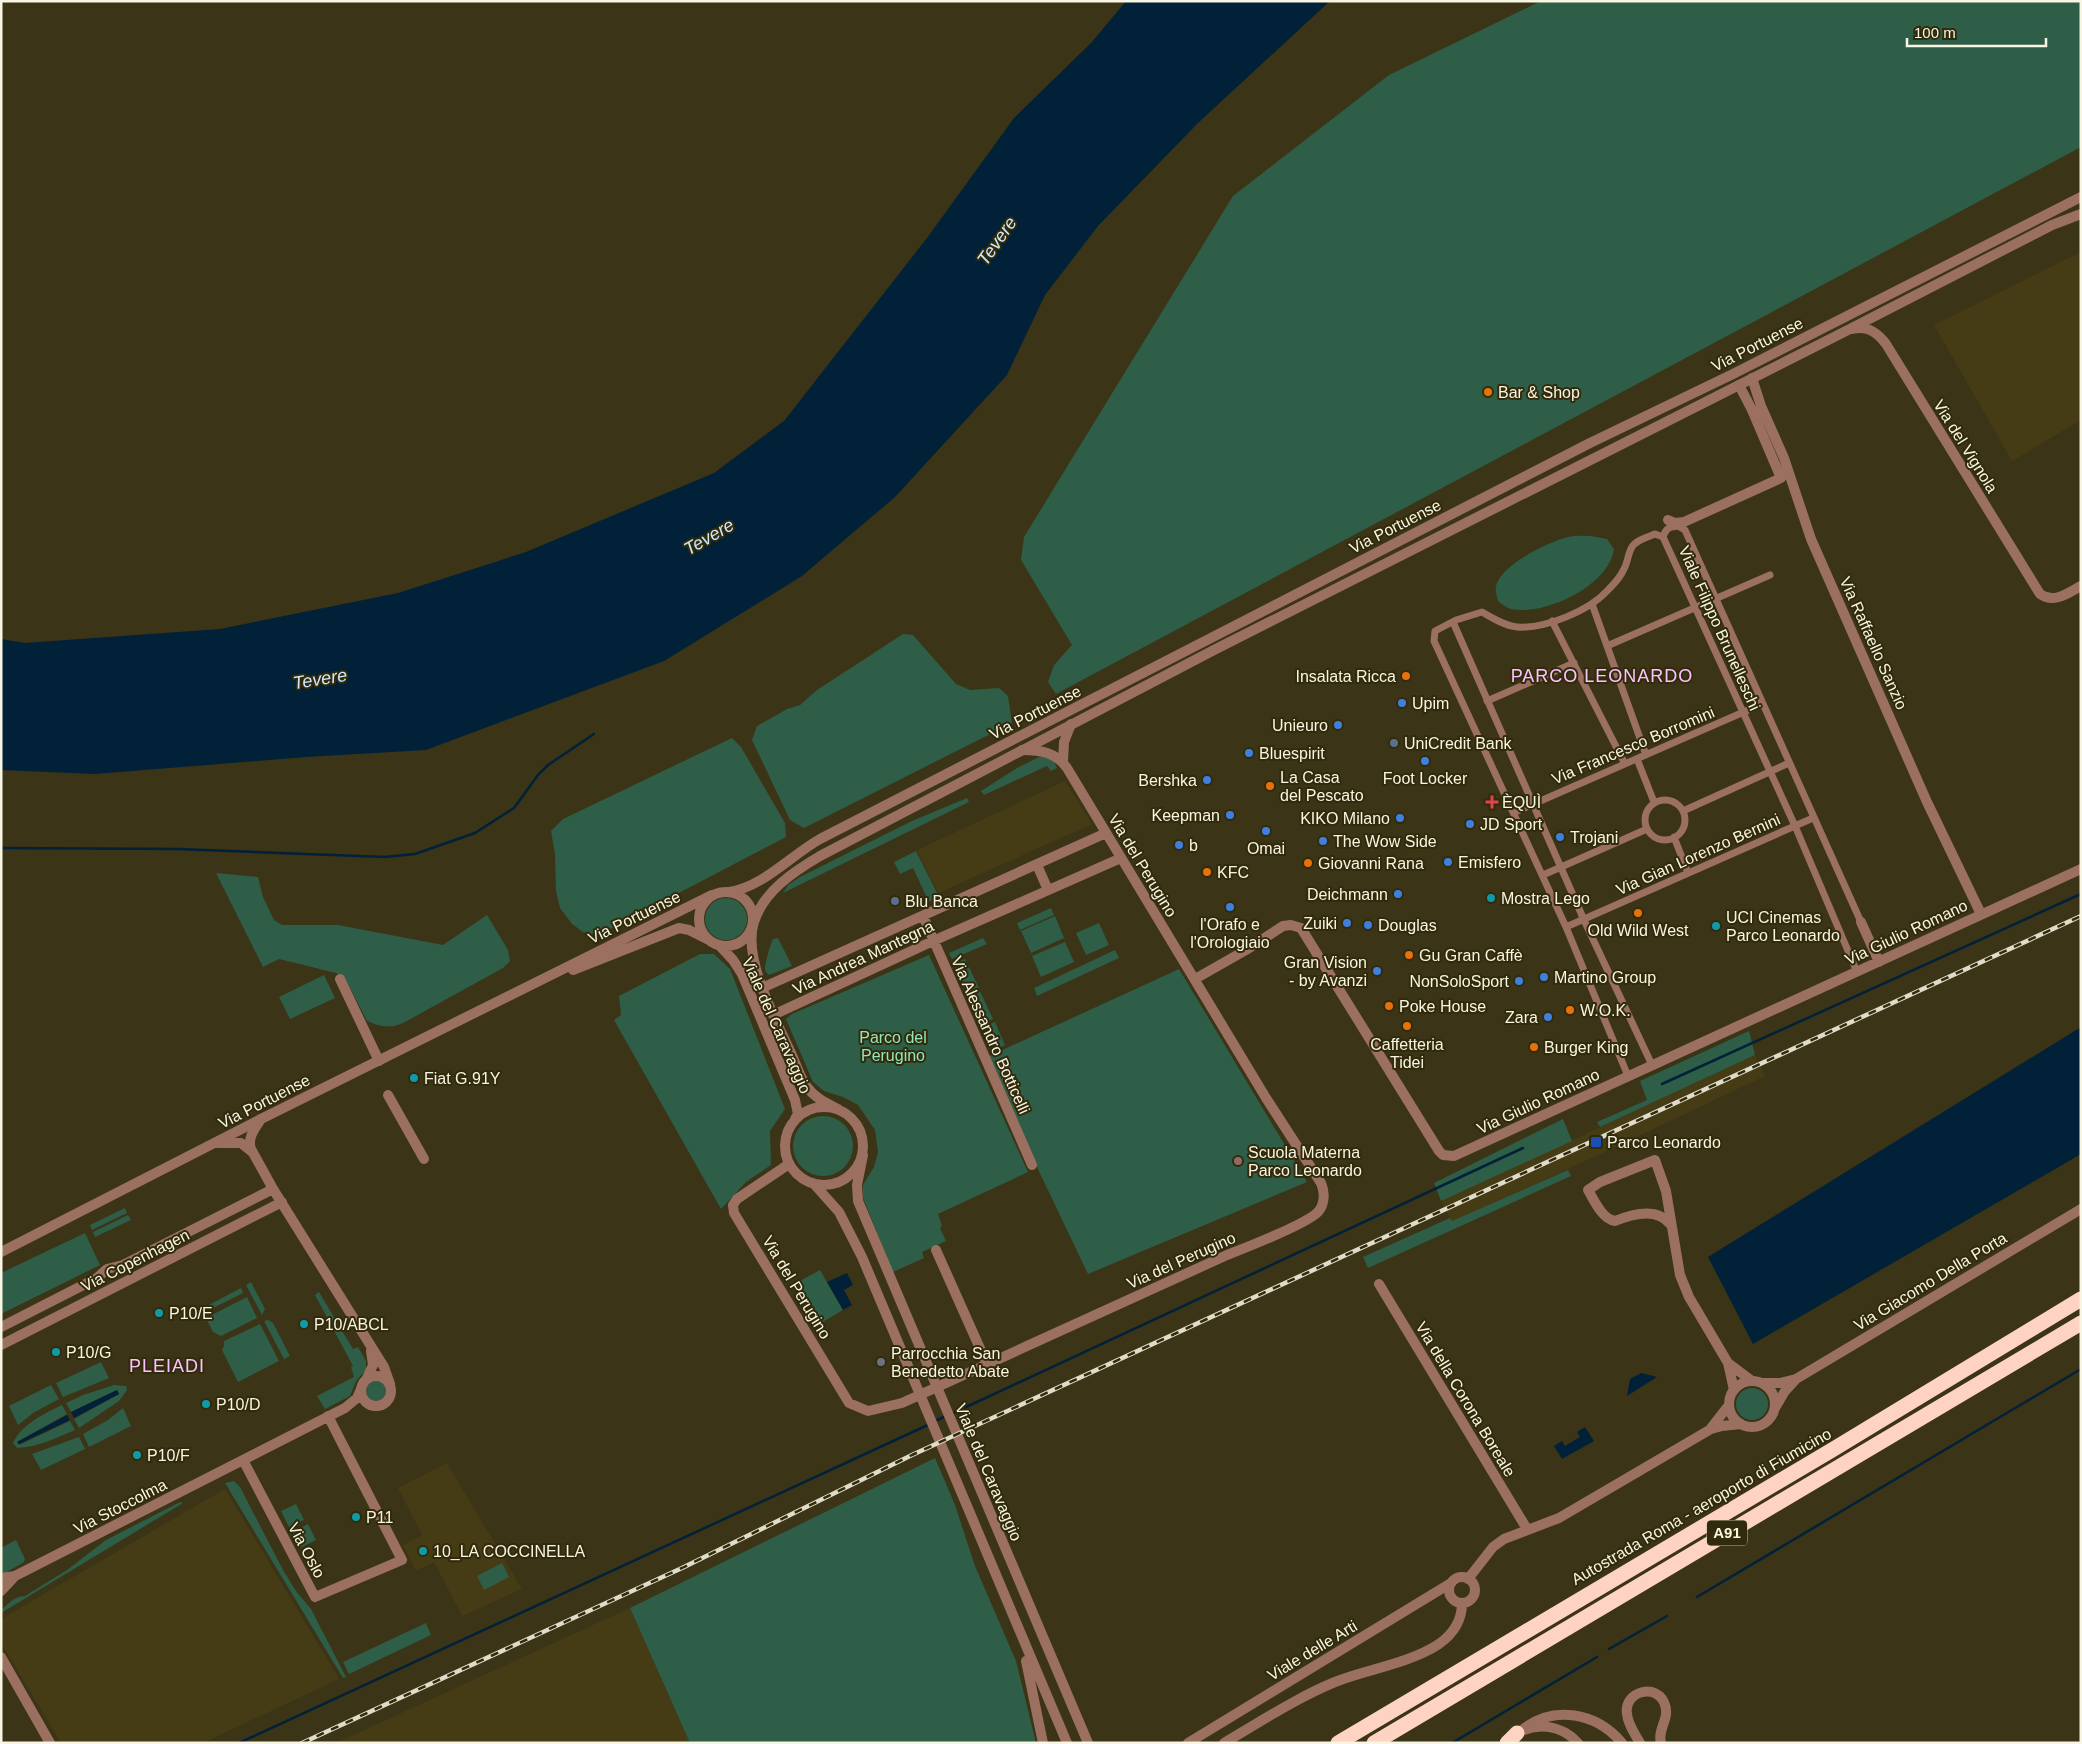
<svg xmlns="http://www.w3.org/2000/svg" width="2082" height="1744" font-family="Helvetica,sans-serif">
<rect width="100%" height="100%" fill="#3b3416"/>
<path fill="#453c15" d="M 2081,252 L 2081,420 L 2012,461 L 1934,325 Z
M 1065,781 L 1092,824 L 938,893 L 917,850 Z
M 1755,1055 L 1765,1076 L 1607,1151 L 1452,1222 L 1441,1201 Z
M 447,1463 L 522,1589 L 462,1616 L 434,1562 L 416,1571 L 403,1545 L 422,1535 L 398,1488 Z
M 225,1489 L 339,1679 L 203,1743 L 61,1743 L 1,1643 L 1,1619 Z
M 630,1608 L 690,1743 L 336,1743 Z"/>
<path fill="#2e5e47" d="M 1541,1 L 2081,1 L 2081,147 L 1056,694 L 1048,682 L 1054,665 L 1072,645 L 1021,560 L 1024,537 L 1233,196 L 1389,75 Z
M 1591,536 L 1607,539 L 1614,549 C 1609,586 1545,616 1511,609 C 1507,608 1502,604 1498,601 C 1497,597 1495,590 1496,586 C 1502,564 1548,542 1568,537 C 1575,535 1584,536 1591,536 Z
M 903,634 L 913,635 L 956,684 L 970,690 L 999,688 L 1008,696 L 1012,723 L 804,828 L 790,820 L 752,740 L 757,726 L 787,709 L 800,705 L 817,690 Z
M 732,738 L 741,747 L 785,823 L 786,837 L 606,931 L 591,934 L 583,932 L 572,924 L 560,908 L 556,891 L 555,854 L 551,831 L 563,819 Z
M 1041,756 L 1052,758 L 1057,768 L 1051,771 L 1047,766 L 984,795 L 981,791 L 1017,768 Z
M 967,798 L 969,802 L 783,893 L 788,885 L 800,877 L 912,821 Z
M 916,851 L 939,897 L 929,902 L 913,868 L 900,874 L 894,862 Z
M 216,873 L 258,877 L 263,897 L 274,920 L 282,925 L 338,925 L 443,945 L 487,915 L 508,950 L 510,961 L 503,968 L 405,1022 C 391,1029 381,1027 367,1021 L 345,978 L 336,973 L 279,959 L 263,967 Z
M705 919a21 21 0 1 1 42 0a21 21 0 1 1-42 0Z
M 1051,908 L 1054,915 L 1020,930 L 1017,923 Z
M 1055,916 L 1064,938 L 1031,953 L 1021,931 Z
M 1099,923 L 1109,945 L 1086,955 L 1076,933 Z
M 778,938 L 792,966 L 769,975 C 766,972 765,972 765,968 C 765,964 771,942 773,939 Z
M 983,938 L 987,944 L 952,959 L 949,953 Z
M 1065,942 L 1074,962 L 1041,977 L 1032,956 Z
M 1115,950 L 1119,958 L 1037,996 L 1034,988 Z
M 700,954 L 714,954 L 730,969 L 785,1109 L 770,1131 L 771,1165 L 746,1182 L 721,1209 L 614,1020 L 621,1015 L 619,996 Z
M 929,955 L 1028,1172 L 938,1214 L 942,1226 L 940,1228 L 946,1241 L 922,1252 L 924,1258 L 893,1272 L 863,1198 L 863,1185 L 874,1167 L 878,1152 L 875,1130 L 858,1105 L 843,1097 L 824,1091 L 813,1082 L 786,1019 L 792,1014 Z
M 965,959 L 979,988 L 967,992 L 954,963 Z
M 1179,969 L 1307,1182 L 1088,1274 L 985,1058 Z
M 324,975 L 335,998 L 290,1019 L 279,997 Z
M 980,991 L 993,1019 L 982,1024 L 969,995 Z
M 995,1022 L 1005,1045 L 994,1051 L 983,1027 Z
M 1749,1031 L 1755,1055 L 1600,1127 L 1597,1122 L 1647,1100 L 1640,1081 Z
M793 1146a30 30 0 1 1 60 0a30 30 0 1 1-60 0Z
M 1563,1119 L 1572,1141 L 1441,1201 L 1434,1183 Z
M 1568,1170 L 1571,1176 L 1368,1268 L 1363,1257 L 1450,1218 L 1452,1221 Z
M 125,1208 L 127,1213 L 92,1230 L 90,1225 Z
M 128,1215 L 131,1220 L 95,1237 L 93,1232 Z
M 85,1233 L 100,1265 L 1,1314 L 1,1273 Z
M 820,1270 L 843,1310 L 821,1323 L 798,1282 Z
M 251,1282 L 265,1309 L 262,1315 L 246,1285 Z
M 241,1288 L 243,1293 L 203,1313 L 201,1309 Z
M 319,1292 L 353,1349 L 358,1347 L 366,1361 L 366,1370 L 356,1381 L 350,1396 L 325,1409 L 317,1396 L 354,1377 L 351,1367 L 353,1366 L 315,1295 Z
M 247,1297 L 257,1318 L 221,1336 L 213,1332 L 206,1318 Z
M 268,1320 L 273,1323 L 290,1356 L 284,1359 L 264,1321 Z
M 260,1324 L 279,1361 L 238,1382 L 222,1350 L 224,1346 L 224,1341 Z
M 101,1362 L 109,1378 L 63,1397 L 56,1383 Z
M366 1391a10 10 0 1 1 20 0a10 10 0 1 1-20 0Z
M 51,1385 L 59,1399 L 33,1413 L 18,1425 L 9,1406 Z
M 114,1385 L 126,1386 L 127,1390 L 119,1401 L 79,1428 L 74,1419 L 119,1394 L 117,1390 L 71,1412 L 66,1403 L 83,1395 Z
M1736 1404a16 16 0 1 1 32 0a16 16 0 1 1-32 0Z
M 62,1405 L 67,1414 L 17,1442 L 19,1445 L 70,1421 L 75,1430 C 56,1438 38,1447 17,1448 L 13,1443 C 21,1425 45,1413 62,1405 Z
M 123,1408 L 131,1426 L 89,1447 L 83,1434 L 108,1420 Z
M 79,1437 L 85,1449 L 41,1470 L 32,1454 Z
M 935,1458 L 955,1505 L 975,1566 L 1016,1661 L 1036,1743 L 690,1743 L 630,1608 Z
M 234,1481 L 240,1487 L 283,1570 L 296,1591 L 311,1609 L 346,1677 L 343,1678 L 225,1483 Z
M 180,1502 L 183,1503 L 1,1613 L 1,1610 C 8,1604 15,1596 25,1596 L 67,1570 L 106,1540 Z
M 296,1504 L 304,1520 L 289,1527 L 281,1511 Z
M 308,1524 L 316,1540 L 300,1548 L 292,1532 Z
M 16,1540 L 25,1559 L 24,1562 L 5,1573 L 1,1572 L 1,1548 Z
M 502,1563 L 509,1577 L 484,1590 L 477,1576 Z
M 426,1623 L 431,1635 L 349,1674 L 343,1662 Z"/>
<path fill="#012139" d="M 1126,1 L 1330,1 L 1198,123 L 1098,226 L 1045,295 L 1007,375 L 895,497 L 802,576 L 664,661 L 426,750 L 306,757 L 95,774 L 1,770 L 1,639 L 25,643 L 220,629 L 398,593 L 526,552 L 714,473 L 784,421 L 927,238 L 1014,118 L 1092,42 Z
M 2081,1027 L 2081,1154 L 1753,1344 L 1708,1257 Z
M 847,1273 L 853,1285 L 844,1290 L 852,1305 L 843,1310 L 827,1282 Z
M 1641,1373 L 1657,1377 L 1627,1396 L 1630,1379 Z
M 117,1390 L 119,1394 L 74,1418 L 71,1412 Z
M 67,1415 L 70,1420 L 19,1444 L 17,1442 Z
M 1585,1427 L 1594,1441 L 1562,1459 L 1554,1446 L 1562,1441 L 1565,1446 L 1580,1437 L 1577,1432 Z"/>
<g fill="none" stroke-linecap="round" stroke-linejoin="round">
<path stroke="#012139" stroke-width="2.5" d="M 1,848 L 178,849 L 385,857 L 415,854 L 475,833 L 514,808 L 538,775 L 548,765 L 594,734
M 1662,1084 L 2081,894
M 951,1414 L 1523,1148
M 935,1421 L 946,1416
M 1697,1597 L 2081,1369
M 1609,1649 L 1667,1616
M 239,1743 L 930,1424
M 1452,1743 L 1597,1657"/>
<path stroke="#9b7060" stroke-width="7" d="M 1592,604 L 1646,755
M 1552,621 L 1625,764
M 1453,622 L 1584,920 L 1652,1065
M 1607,646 L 1770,575
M 1487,701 L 1574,663
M 1637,759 L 1654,802
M1645 820a20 20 0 1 1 40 0a20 20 0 1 1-40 0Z
M 1683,811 L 1789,763
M 1515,812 L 1762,704
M 1674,837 L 1688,873
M 1543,875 L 1647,829
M 1566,927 L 1813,818
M 1857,972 L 1795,826 L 1663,537 C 1666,528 1669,527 1678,526 L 1685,530 L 1861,922
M 1628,1076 L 1566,927 L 1434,641 L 1435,631 L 1456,620 L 1482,612 C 1492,618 1505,626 1517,627 C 1545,629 1589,611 1608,590 C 1614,584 1621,576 1624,569 C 1628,562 1628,553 1632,547 C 1636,540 1648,537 1655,534 L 1663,537"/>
<path stroke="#9b7060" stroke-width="10" d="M 1852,329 C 1867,325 1877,332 1886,344 L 2040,594 C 2054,604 2068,593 2081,586
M 1752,378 L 1761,406 L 1784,458 L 1811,539 L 1927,802 L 1981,914
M 1668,520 L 1675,523 L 1684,522 L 1781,478 L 1752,410 L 1739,385
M 1063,762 L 1064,742 L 1071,724
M 1037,865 L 1048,890
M 923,916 L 1032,1165
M 1861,922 L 1879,962
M 340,979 L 379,1061
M 1195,979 L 1246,950 L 1283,926 L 1291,925 L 1301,928 L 1439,1151 L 1443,1155 L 1454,1156 L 2081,869
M 762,988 L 1106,833
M 773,1015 L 933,941 L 1121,858
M 388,1095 L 424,1159
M 261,1119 C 255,1128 247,1138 251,1149 L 273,1189 L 384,1367 L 390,1384
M 215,1143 L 241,1143 L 252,1152
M 789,1164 L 737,1199 L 733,1205 L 734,1213 L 849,1403 L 868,1411 L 902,1403 L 1227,1255 C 1245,1248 1306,1224 1318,1212 C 1325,1204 1325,1192 1321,1183 L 1266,1098 L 1067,768 C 1056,752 1040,750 1022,750
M 1670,1224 C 1657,1207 1632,1214 1615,1221 C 1602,1219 1594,1200 1588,1190 L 1600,1182 L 1655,1160 L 1666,1191 L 1680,1275 L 1689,1297 L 1728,1363 L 1734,1390
M 936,1250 L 987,1364
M 1379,1284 L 1527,1529
M 1,1327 L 97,1278 L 107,1269 L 123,1265 L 273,1189
M 1,1345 L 282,1202
M 1728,1363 L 1752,1381
M361 1391a15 15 0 1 1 30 0a15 15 0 1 1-30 0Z
M 366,1380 L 373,1365 L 371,1351
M 243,1460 L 315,1597 L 402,1560 L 328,1416
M 1,1578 L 15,1576 L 345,1408 L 357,1398 L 361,1389
M 1,1591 L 15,1576
M 1,1657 L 50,1743
M 1522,1730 C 1554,1704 1597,1713 1622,1743
M 1640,1743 C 1635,1734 1628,1725 1627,1714 C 1623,1691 1658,1682 1665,1705 C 1670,1719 1657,1729 1661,1743"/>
<path stroke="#9b7060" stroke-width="10" d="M699 919a27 27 0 1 1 54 0a27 27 0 1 1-54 0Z
M 729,892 C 763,887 790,856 820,839 L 1590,443 L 1733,374 L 2081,197
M 720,946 L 733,960 L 742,974 L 795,1100 L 798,1114 L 795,1119
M 573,970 L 679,928 L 689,930 L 707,939
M785 1146a39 39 0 1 1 78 0a39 39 0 1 1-78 0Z
M 838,1109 C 826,1103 815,1098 807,1087 C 800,1078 796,1064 791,1053 C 776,1020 742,958 754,922 C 764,891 793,872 820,856 L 1214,650 L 1846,331 L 2052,225 L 2081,214
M 863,1155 L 857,1185 L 858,1201 L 1088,1743
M 814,1184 L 839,1212 L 862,1257 L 1067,1743
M 1,1252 L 261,1119 L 712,895
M1729 1404a23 23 0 1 1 46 0a23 23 0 1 1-46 0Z
M 1761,1383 L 1780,1383 L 1796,1379 L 2081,1209
M 1775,1408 L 1785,1391 L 1796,1379
M 1711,1428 L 1729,1405
M1449 1590a13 13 0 1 1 26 0a13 13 0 1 1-26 0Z
M 1468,1579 L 1493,1547 L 1504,1539 L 1559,1518 L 1711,1429 L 1722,1426 L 1741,1424
M 1026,1661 L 1043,1743
M 1517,1733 C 1538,1722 1562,1725 1578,1743
M 1188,1743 L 1451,1583
M 1224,1743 C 1260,1722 1296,1698 1335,1682 C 1368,1669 1408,1664 1439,1644 C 1453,1634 1462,1621 1462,1603"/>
<path stroke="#ffd3c3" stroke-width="15" d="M 1338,1743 L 1832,1450 L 2081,1299
M 1374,1743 L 2081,1323
M 1507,1743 L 1517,1733"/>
<g stroke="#e1dcc9" stroke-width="4.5">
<path id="rail" d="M 302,1743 L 682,1568 L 912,1455 L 2081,916"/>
</g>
<use href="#rail" stroke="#312a0b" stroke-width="2.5" stroke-dasharray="8" stroke-linecap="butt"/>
</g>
<g fill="#e8710a" stroke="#312a0b" stroke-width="2">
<circle cx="1488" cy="392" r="5"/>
<circle cx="1406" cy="676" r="5"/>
<circle cx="1270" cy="786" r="5"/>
<circle cx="1308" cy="863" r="5"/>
<circle cx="1207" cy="872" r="5"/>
<circle cx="1638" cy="913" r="5"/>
<circle cx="1409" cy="955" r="5"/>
<circle cx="1389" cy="1006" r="5"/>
<circle cx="1570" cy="1010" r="5"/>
<circle cx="1407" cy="1026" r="5"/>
<circle cx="1534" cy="1047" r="5"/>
</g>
<g fill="#3f7fe0" stroke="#312a0b" stroke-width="2">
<circle cx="1402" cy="703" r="5"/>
<circle cx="1338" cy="725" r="5"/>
<circle cx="1249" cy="753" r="5"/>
<circle cx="1425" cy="761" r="5"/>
<circle cx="1207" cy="780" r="5"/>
<circle cx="1230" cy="815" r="5"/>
<circle cx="1400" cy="818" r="5"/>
<circle cx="1470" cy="824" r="5"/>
<circle cx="1266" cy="831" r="5"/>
<circle cx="1560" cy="837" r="5"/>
<circle cx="1323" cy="841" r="5"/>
<circle cx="1179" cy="845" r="5"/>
<circle cx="1448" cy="862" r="5"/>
<circle cx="1398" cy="894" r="5"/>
<circle cx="1230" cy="907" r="5"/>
<circle cx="1347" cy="923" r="5"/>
<circle cx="1368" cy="925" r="5"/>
<circle cx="1377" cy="971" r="5"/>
<circle cx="1544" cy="977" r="5"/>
<circle cx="1519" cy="981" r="5"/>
<circle cx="1548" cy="1017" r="5"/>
</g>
<g fill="#5c6f8a" stroke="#312a0b" stroke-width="2">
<circle cx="1394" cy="743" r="5"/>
<circle cx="895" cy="901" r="5"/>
</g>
<path fill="#e0444e" stroke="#312a0b" stroke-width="2" d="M1489.5 794.5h5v5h5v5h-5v5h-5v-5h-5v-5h5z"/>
<g fill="#0f9aa8" stroke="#312a0b" stroke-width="2">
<circle cx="1491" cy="898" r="5"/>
<circle cx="1716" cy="926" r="5"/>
<circle cx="414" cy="1078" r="5"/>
<circle cx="159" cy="1313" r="5"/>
<circle cx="304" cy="1324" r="5"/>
<circle cx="56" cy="1352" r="5"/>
<circle cx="206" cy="1404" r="5"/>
<circle cx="137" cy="1455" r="5"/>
<circle cx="356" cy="1517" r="5"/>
<circle cx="423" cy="1551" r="5"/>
</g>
<rect fill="#1a4fb4" stroke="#312a0b" stroke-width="2" x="1590" y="1136" width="12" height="12" rx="2.5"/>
<circle fill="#8d6e63" stroke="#312a0b" stroke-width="2" cx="1238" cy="1161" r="5"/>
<circle fill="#6b7280" stroke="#312a0b" stroke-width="2" cx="881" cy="1362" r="5"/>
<g text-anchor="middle" stroke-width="4" stroke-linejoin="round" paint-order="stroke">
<rect fill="#312a0b" stroke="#bdb8a2" stroke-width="1" x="1707" y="1520.5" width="40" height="25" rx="4"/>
<g font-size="15" font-weight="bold" fill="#f9f5e3">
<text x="1727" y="1538">A91</text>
</g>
<g font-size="16" fill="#f9f5e3" stroke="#312a0b">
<text transform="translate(1757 344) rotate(-27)" y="6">Via Portuense</text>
<text transform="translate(1966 446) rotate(58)" y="6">Via del Vignola</text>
<text transform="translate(1395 526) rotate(-27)" y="6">Via Portuense</text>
<text transform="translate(1720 628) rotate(66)" y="6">Viale Filippo Brunelleschi</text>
<text transform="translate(1874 643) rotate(66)" y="6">Via Raffaello Sanzio</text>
<text transform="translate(1035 712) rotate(-27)" y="6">Via Portuense</text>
<text transform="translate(1633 745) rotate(-23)" y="6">Via Francesco Borromini</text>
<text transform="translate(1698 854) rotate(-24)" y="6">Via Gian Lorenzo Bernini</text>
<text transform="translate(1143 865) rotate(59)" y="6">Via del Perugino</text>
<text transform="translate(634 917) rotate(-26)" y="6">Via Portuense</text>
<text transform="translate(1906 932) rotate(-25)" y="6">Via Giulio Romano</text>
<text transform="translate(863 957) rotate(-25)" y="6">Via Andrea Mantegna</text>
<text transform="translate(777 1025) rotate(66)" y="6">Viale del Caravaggio</text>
<text transform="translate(991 1035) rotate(66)" y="6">Via Alessandro Botticelli</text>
<text transform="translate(264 1101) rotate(-27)" y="6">Via Portuense</text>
<text transform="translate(1538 1101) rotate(-25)" y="6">Via Giulio Romano</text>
<text transform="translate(135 1260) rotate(-27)" y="6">Via Copenhagen</text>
<text transform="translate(1181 1260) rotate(-24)" y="6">Via del Perugino</text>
<text transform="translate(1930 1281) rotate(-31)" y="6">Via Giacomo Della Porta</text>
<text transform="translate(797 1287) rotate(59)" y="6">Via del Perugino</text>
<text transform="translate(1466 1399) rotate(59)" y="6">Via della Corona Boreale</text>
<text transform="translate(989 1472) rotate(67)" y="6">Viale del Caravaggio</text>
<text transform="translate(120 1506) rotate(-27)" y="6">Via Stoccolma</text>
<text transform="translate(1701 1506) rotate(-30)" y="6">Autostrada Roma - aeroporto di Fiumicino</text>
<text transform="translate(307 1550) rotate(62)" y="6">Via Oslo</text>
<text transform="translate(1312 1650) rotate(-31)" y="6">Viale delle Arti</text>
</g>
<g font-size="16" fill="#f9f5e3" stroke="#312a0b" text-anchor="start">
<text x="1498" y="398">Bar &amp; Shop</text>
<text x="1396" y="682" text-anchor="end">Insalata Ricca</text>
<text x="1412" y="709">Upim</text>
<text x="1328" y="731" text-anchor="end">Unieuro</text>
<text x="1404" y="749">UniCredit Bank</text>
<text x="1259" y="759">Bluespirit</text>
<text x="1280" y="783">La Casa<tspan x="1280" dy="18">del Pescato</tspan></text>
<text x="1425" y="784" text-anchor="middle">Foot Locker</text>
<text x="1197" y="786" text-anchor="end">Bershka</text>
<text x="1502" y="808">ÈQUÌ</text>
<text x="1220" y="821" text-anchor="end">Keepman</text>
<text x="1390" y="824" text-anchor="end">KIKO Milano</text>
<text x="1480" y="830">JD Sport</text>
<text x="1570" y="843">Trojani</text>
<text x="1333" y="847">The Wow Side</text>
<text x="1189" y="851">b</text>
<text x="1266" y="854" text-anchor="middle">Omai</text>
<text x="1458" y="868">Emisfero</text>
<text x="1318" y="869">Giovanni Rana</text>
<text x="1217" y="878">KFC</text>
<text x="1388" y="900" text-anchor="end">Deichmann</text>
<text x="1501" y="904">Mostra Lego</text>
<text x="905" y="907">Blu Banca</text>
<text x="1726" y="923">UCI Cinemas<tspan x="1726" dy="18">Parco Leonardo</tspan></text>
<text x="1337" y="929" text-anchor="end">Zuiki</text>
<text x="1230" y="930" text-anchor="middle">l'Orafo e<tspan x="1230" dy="18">l'Orologiaio</tspan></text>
<text x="1378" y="931">Douglas</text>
<text x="1638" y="936" text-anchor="middle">Old Wild West</text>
<text x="1419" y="961">Gu Gran Caffè</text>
<text x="1367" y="968" text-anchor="end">Gran Vision<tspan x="1367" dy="18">- by Avanzi</tspan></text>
<text x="1554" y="983">Martino Group</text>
<text x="1509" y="987" text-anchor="end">NonSoloSport</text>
<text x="1399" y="1012">Poke House</text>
<text x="1580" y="1016">W.O.K.</text>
<text x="1538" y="1023" text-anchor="end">Zara</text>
<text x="1407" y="1050" text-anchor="middle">Caffetteria<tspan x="1407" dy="18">Tidei</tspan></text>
<text x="1544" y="1053">Burger King</text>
<text x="424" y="1084">Fiat G.91Y</text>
<text x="1607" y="1148">Parco Leonardo</text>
<text x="1248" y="1158">Scuola Materna<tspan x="1248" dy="18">Parco Leonardo</tspan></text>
<text x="169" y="1319">P10/E</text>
<text x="314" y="1330">P10/ABCL</text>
<text x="66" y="1358">P10/G</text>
<text x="891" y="1359">Parrocchia San<tspan x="891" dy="18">Benedetto Abate</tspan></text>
<text x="216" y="1410">P10/D</text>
<text x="147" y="1461">P10/F</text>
<text x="366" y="1523">P11</text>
<text x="433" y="1557">10_LA COCCINELLA</text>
</g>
<g font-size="16" fill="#91e6ba" stroke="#312a0b">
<text x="893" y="1043">Parco del<tspan x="893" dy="18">Perugino</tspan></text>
</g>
<g font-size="18" font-style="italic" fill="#cee8ff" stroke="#312a0b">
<text transform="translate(997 241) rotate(-55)" y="6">Tevere</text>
<text transform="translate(709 537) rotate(-30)" y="6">Tevere</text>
<text transform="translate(320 679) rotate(-9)" y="6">Tevere</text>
</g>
<g font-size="18" letter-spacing="1" fill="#fbc2fd" stroke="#312a0b">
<text x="1602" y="682">PARCO LEONARDO</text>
<text x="167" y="1372">PLEIADI</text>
</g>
</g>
<rect width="2082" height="1744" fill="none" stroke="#f9f5e3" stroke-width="5"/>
<path d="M1907 38v8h139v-8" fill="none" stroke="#f9f5e3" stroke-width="2.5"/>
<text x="1914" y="38" font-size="15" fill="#f9f5e3" stroke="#312a0b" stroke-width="4" paint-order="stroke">100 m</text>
</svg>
